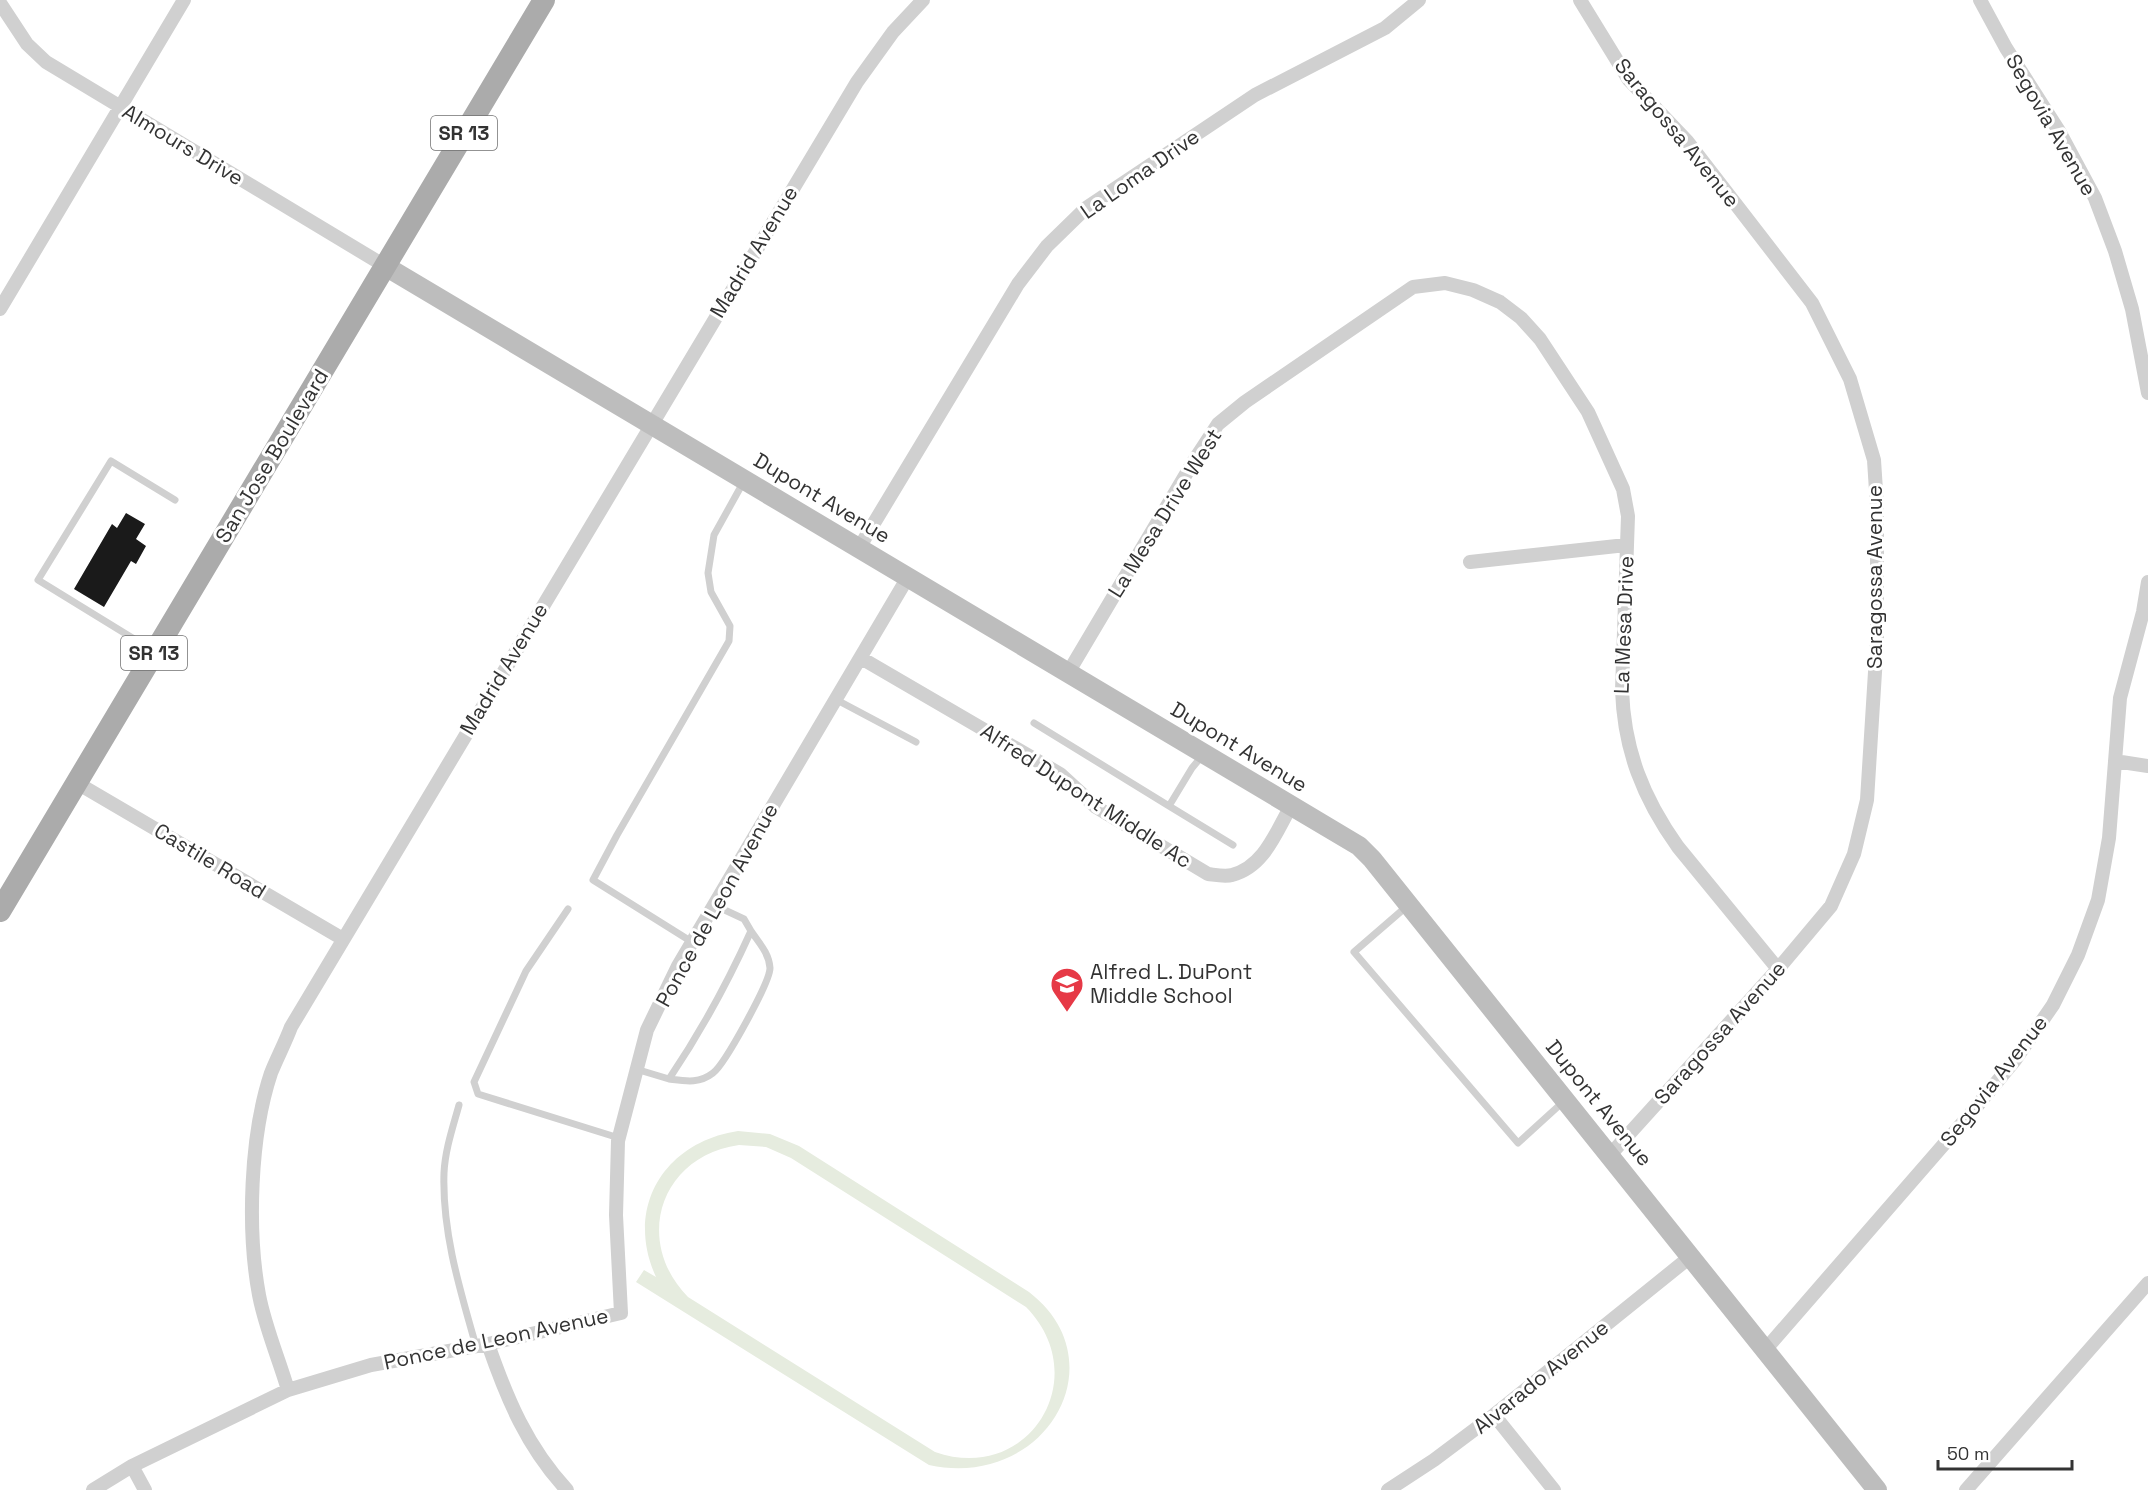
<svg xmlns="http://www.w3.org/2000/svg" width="2148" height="1490" font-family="'Space Grotesk',sans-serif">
<rect width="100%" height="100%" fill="#fff"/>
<path fill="#e6ecdf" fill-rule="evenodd" d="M 738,1131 L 770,1134 L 799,1146 L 1029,1292 C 1120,1362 1045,1490 929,1465 L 636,1282 L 644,1270 L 656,1277 C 624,1207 665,1142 738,1131 ZM 739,1145 L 766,1147 L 791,1158 L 1026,1307 C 1095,1377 1029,1485 935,1452 L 688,1297 C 633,1241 660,1156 739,1145 Z"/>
<path fill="#1a1a1a" d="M 126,513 L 145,524 L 136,539 L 146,546 L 136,564 L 131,561 L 104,607 L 74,589 L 112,524 L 117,528 Z"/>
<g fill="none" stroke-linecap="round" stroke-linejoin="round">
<path stroke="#d0d0d0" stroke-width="7" d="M 152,650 L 38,580 L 111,461 L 175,500
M 835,699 L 916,742
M 1034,723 L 1169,806 L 1192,768 L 1202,756
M 1169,806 L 1233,845
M 1406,907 L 1354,952 L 1518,1143 L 1563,1102
M 568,909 L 526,971 L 474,1082 L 478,1094 L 619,1138
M 692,942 L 593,880 L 617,835 L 729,641 L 730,626 L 711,592 L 708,573 L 714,535 L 744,481
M 639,1070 L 669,1079 C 700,1033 728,982 751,931 L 744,919 L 714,905
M 669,1079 C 685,1081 699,1084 713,1073 C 725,1064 770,982 770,968 C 769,953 759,943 751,931
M 459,1105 C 453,1127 445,1150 444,1173 C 442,1232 460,1290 476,1346"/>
<path stroke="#d0d0d0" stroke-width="14" d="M 1580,0 L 1629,80 L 1687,141 L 1812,303 L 1850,379 L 1874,460 L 1877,506 L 1877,640 L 1867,800 L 1854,854 L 1831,906 L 1778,969 L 1610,1155
M 1980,0 L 2006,48 L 2059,131 L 2095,198 L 2115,251 L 2132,309 L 2148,393
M 0,3 L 27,44 L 46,62 L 385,266
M 0,309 L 184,0
M 859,548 L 1018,284 L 1047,246 L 1086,208 L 1255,95 L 1385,28 L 1419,0
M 1470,562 L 1626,545
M 861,658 L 1060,774 L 1096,807 L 1208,874 C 1216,875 1225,877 1232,875 C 1264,867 1276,832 1291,806
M 1068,673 L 1195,459 L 1218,424 L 1245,402 L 1413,287 L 1445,283 L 1473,290 L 1500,302 L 1521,318 L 1540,339 L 1588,412 L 1623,489 L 1628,516 L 1622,690 C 1624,750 1643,798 1678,847 L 1778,969
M 2115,761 L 2148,766
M 77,783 L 343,939
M 488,1344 C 507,1399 527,1447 567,1490
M 1765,1350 L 1972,1112 L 2015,1060 L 2053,1005 L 2078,955 L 2098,900 L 2109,838 L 2120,698 L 2143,612 L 2148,582
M 288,1390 C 279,1359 265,1327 259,1295 C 247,1230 250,1136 271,1073 C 277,1058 285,1043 291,1027 L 857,82 L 893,32 L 923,0
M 1494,1415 L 1554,1490
M 132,1466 L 145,1490
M 93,1490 L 132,1466 L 288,1390 L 371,1365 L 488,1344 L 621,1313 L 616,1215 L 618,1141 L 647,1030 L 678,966 L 908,577
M 1388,1490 L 1434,1460 L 1494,1415 L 1690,1257
M 1966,1490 L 2148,1283"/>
<path stroke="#bdbdbd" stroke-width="20" d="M 385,266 L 1359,846 L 1372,859 L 1877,1490"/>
<path stroke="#ababab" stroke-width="22" d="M 0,911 L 544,0"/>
</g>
<defs>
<g id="school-pin" transform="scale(1.725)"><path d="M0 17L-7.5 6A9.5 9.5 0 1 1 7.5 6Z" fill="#e63946" stroke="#fff"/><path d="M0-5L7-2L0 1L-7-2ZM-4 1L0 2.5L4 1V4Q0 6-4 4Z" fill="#fff"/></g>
</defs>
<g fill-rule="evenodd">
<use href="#school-pin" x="1067" y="984"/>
</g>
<g text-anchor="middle" stroke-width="6" stroke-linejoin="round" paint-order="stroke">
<g fill="#fff" stroke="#707070" stroke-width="1.5">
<rect x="431" y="116" width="66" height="34" rx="4.5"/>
<rect x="121" y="636" width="66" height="34" rx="4.5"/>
</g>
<g font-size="20" font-weight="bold" fill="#333">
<text x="464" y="140">SR 13</text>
<text x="154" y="660">SR 13</text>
</g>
<g font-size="21" fill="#333" stroke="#fff">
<text transform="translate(2051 125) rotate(60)" y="7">Segovia Avenue</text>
<text transform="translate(1677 133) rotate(51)" y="7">Saragossa Avenue</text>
<text transform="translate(183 145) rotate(31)" y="7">Almours Drive</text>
<text transform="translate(1140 174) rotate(-35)" y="7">La Loma Drive</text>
<text transform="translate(754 252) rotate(-59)" y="7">Madrid Avenue</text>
<text transform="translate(272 456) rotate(-59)" y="7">San Jose Boulevard</text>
<text transform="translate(822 498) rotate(31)" y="7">Dupont Avenue</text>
<text transform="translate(1165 513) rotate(-58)" y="7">La Mesa Drive West</text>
<text transform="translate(1875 577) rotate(-90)" y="7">Saragossa Avenue</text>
<text transform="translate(1624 625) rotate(-88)" y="7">La Mesa Drive</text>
<text transform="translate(504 669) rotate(-59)" y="7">Madrid Avenue</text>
<text transform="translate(1239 747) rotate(31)" y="7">Dupont Avenue</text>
<text transform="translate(1086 796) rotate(33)" y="7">Alfred Dupont Middle Ac</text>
<text transform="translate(210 861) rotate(31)" y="7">Castile Road</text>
<text transform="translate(717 905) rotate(-61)" y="7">Ponce de Leon Avenue</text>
<text transform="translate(1720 1033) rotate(-48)" y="7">Saragossa Avenue</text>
<text transform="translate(1994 1081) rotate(-52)" y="7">Segovia Avenue</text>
<text transform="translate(1599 1103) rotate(51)" y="7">Dupont Avenue</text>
<text transform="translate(496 1339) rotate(-12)" y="7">Ponce de Leon Avenue</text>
<text transform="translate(1541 1377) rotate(-39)" y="7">Alvarado Avenue</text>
</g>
<g font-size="21" fill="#333" stroke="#fff" text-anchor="start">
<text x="1090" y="979">Alfred L. DuPont<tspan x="1090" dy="24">Middle School</tspan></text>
</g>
</g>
<path d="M1938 1460v9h134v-9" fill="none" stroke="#333333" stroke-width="3"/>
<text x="1947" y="1460" font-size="18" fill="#333333" stroke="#ffffff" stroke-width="4.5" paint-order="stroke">50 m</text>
</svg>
